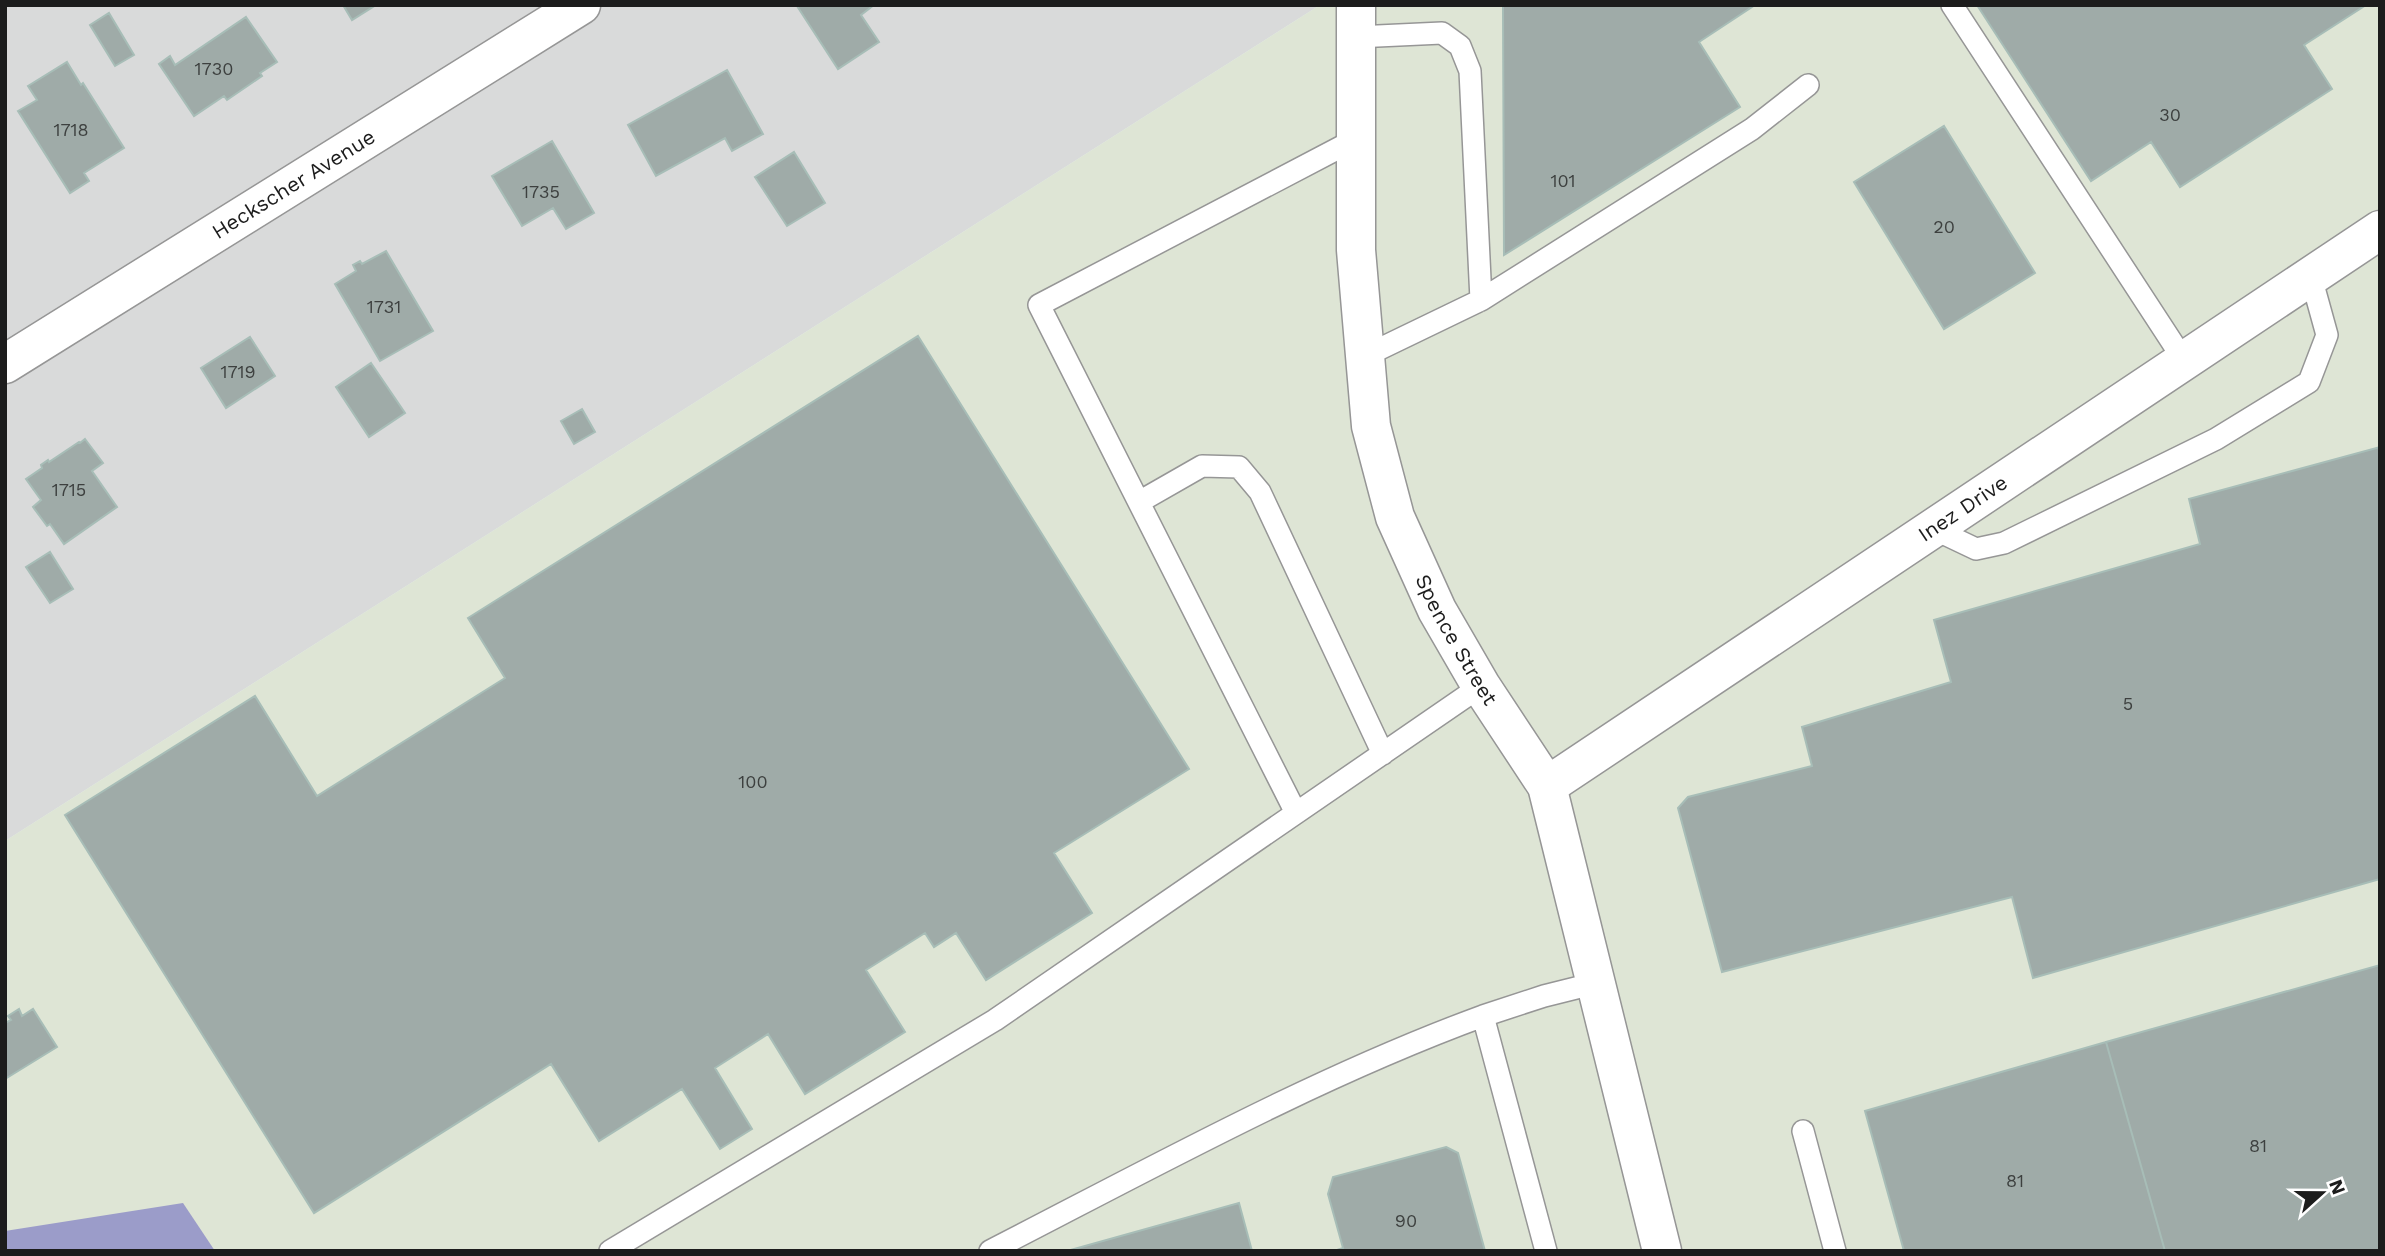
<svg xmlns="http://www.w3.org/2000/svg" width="2385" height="1256" font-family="'Work Sans',sans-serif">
<rect width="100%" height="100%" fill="#e3edec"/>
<path fill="#d9dada" d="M 5,5 L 1320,5 L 5,841 Z"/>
<path fill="#dee5d5" d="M 1320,5 L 2380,5 L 2380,1251 L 5,1251 L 5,841 Z"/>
<path fill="#9b9cc9" d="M 183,1203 L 215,1251 L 5,1251 L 5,1231 Z"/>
<path fill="#9faba8" stroke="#a7bdb7" stroke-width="2" d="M 343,5 L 376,5 L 352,20 Z
M 874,5 L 861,15 L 879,42 L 838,69 L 797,6 Z
M 1503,5 L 1755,5 L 1699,42 L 1740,107 L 1504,255 Z
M 1977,5 L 2366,5 L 2304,45 L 2332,89 L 2180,187 L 2151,142 L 2091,181 Z
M 109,13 L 134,55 L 115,66 L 90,25 Z
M 246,17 L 277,62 L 260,73 L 262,76 L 227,100 L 224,96 L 194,116 L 159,64 L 170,56 L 175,65 Z
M 67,62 L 81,85 L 83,83 L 124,148 L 84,173 L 89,181 L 70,193 L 18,111 L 37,100 L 28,86 Z
M 727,70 L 763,134 L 732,151 L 725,138 L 656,176 L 628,125 Z
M 1944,126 L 2035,273 L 1944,329 L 1854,182 Z
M 552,141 L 594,213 L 566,229 L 553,208 L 522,226 L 492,176 Z
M 794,152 L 825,203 L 787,226 L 755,177 Z
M 386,251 L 433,331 L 380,361 L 335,284 L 356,271 L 353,265 L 360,261 L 362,264 Z
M 918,336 L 1189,769 L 1054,853 L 1092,913 L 986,980 L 956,933 L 934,947 L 925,933 L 866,970 L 905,1032 L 805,1094 L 768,1034 L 715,1068 L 752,1129 L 720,1149 L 682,1089 L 599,1141 L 551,1064 L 314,1213 L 65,815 L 255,696 L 317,796 L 505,678 L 468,618 Z
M 250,337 L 275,376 L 226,408 L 201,368 Z
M 371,363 L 405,413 L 369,437 L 336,387 Z
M 582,409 L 595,432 L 574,444 L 561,421 Z
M 85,439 L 103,463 L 92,471 L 117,507 L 64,544 L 50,524 L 47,526 L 33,507 L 41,500 L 26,479 L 42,468 L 41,465 L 48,460 L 49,462 L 79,442 L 80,443 Z
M 2380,447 L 2380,879 L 2033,978 L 2012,897 L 1722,972 L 1678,808 L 1688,797 L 1812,766 L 1802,727 L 1951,682 L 1934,620 L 2200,544 L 2189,499 Z
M 50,552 L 73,589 L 50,603 L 26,567 Z
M 2380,965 L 2380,1251 L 2165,1251 L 2106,1042 Z
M 19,1009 L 22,1016 L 33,1009 L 57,1047 L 5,1079 L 5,1023 L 11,1020 L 8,1016 Z
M 2106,1042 L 2165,1251 L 1904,1251 L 1865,1111 Z
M 1446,1147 L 1458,1153 L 1485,1251 L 1334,1251 L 1343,1248 L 1328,1194 L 1333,1177 Z
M 1239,1203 L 1252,1251 L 1067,1251 Z"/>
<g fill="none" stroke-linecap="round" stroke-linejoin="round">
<g stroke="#969696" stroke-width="24">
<path id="lane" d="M 1952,5 L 2185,362
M 1356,37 L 1442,33 L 1460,46 L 1470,71 L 1481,300 L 1365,356
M 1481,300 L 1752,129 L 1808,85
M 1139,502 L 1202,466 L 1239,467 L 1260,492 L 1383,754
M 1934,529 L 1976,549 L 2004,543 L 2216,439 L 2309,382 L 2327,335 L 2311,277
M 1296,813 L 1039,305 L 1356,139
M 1803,1131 L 1835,1251
M 610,1251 L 995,1020 L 1481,686
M 990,1251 C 1150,1169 1314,1078 1483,1016
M 1546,1251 L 1483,1016 L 1544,996 L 1596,983"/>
</g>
<g stroke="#969696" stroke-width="41">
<g id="street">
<path id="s1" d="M 1356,5 L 1356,250 L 1371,426 L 1395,517 L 1437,610 L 1481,686 L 1547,786 L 1662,1251"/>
<path id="s2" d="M 5,364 L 581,5"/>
<path id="s3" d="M 1547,786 L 2380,230"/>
</g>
</g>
<use href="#lane" stroke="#fff" stroke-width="21"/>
<use href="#street" stroke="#fff" stroke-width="38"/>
</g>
<g text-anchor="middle" stroke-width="5" stroke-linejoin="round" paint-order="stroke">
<g font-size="18" fill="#3d403f">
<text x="214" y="75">1730</text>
<text x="2170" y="121">30</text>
<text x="71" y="136">1718</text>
<text x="1563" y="187">101</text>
<text x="541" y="198">1735</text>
<text x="1944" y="233">20</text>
<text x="384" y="313">1731</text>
<text x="238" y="378">1719</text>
<text x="69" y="496">1715</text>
<text x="2128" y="710">5</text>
<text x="753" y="788">100</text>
<text x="2258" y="1152">81</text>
<text x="2015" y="1187">81</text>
<text x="1406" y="1227">90</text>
</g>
<g font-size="21" fill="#1c1c1c" stroke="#fff">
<text dy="7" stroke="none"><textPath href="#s2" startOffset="340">Heckscher Avenue</textPath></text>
<text dy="7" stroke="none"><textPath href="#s3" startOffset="500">Inez Drive</textPath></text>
<text dy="7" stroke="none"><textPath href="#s1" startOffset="653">Spence Street</textPath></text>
</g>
</g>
<rect width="2385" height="1256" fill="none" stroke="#1c1c1c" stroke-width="14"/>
<g transform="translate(2322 1193) rotate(69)" stroke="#ffffff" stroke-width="5" paint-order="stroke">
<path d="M0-5L12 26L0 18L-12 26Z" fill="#1c1c1c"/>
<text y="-10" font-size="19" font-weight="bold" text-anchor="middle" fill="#1c1c1c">N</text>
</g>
</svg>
